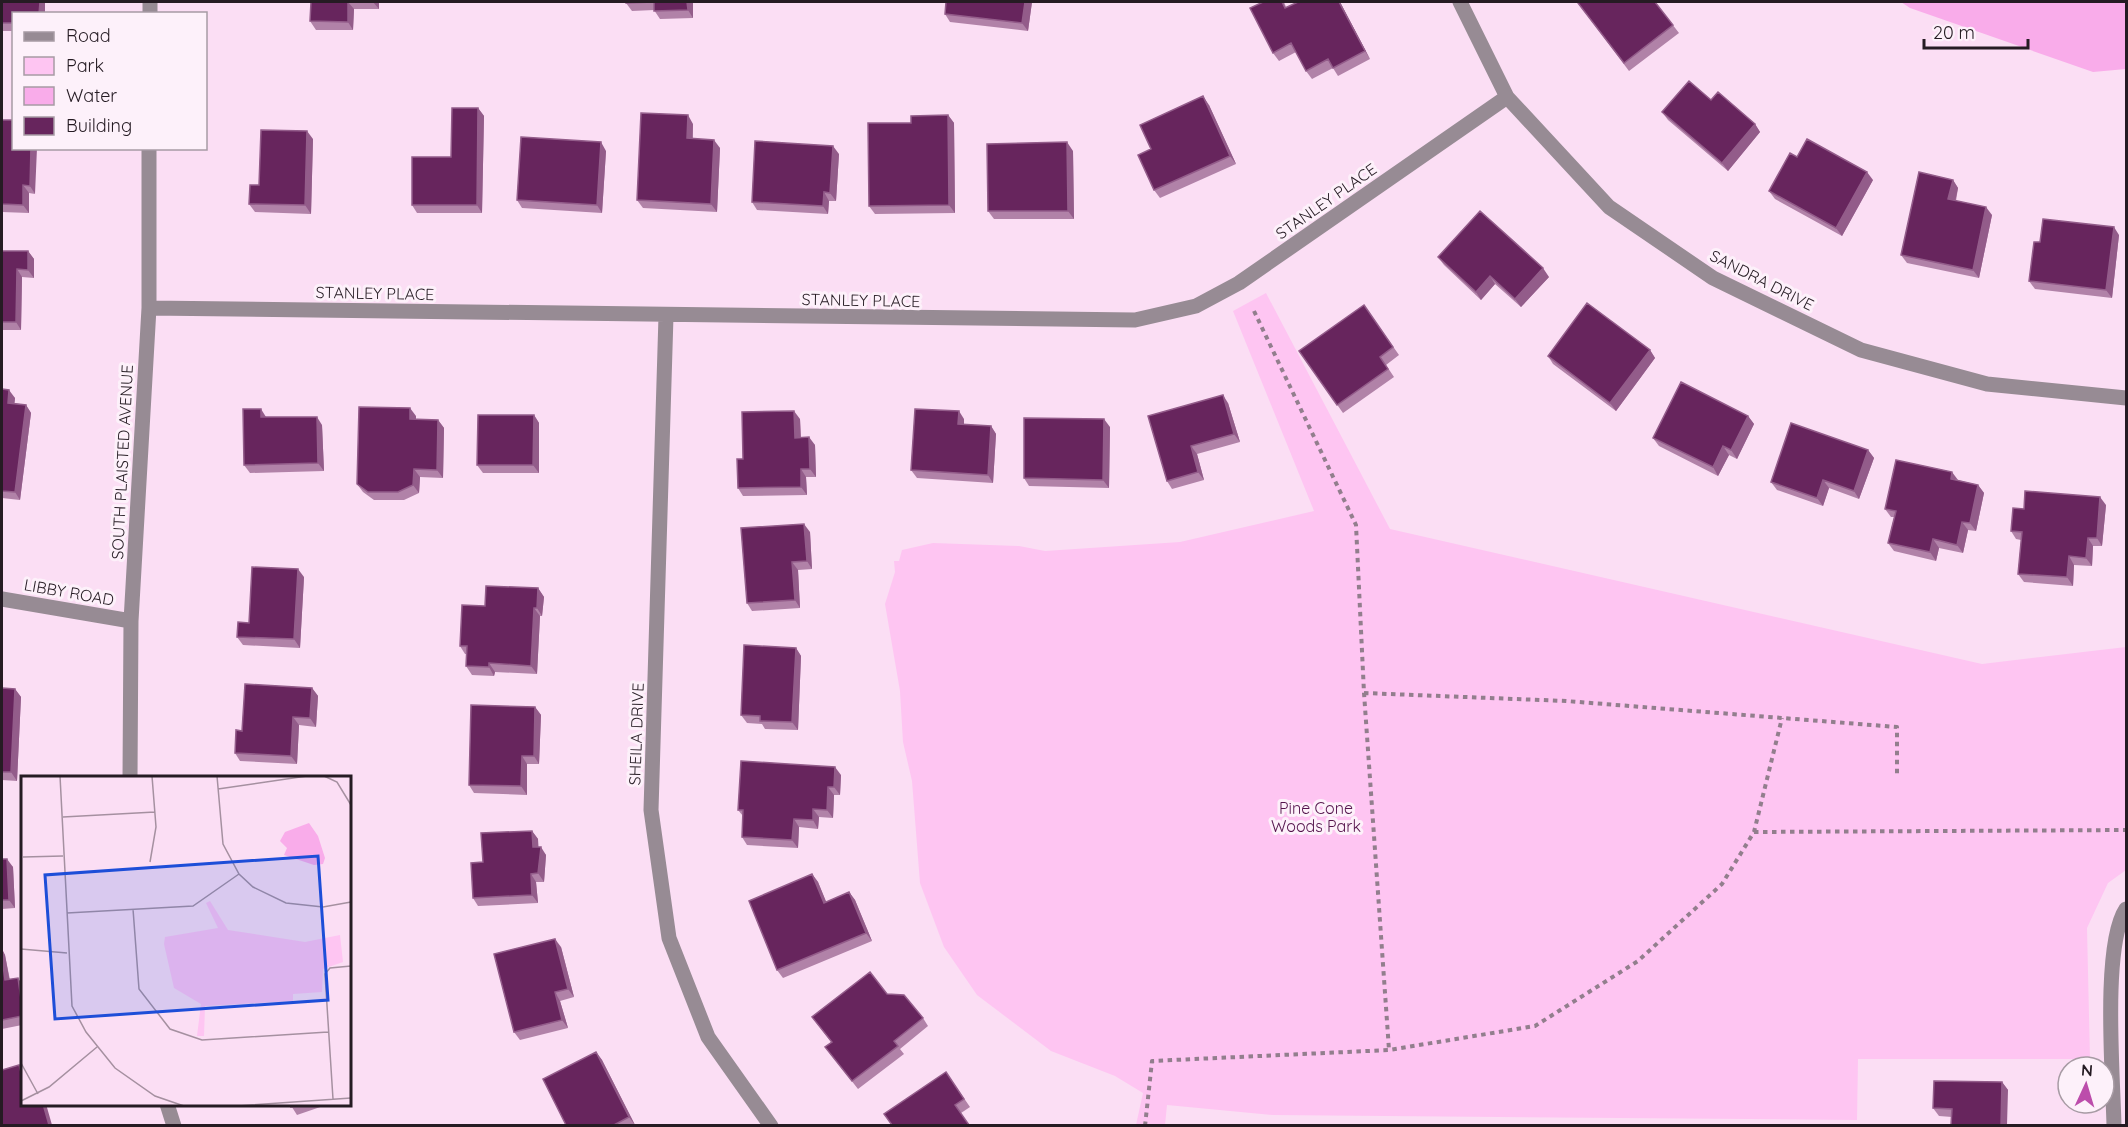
<svg xmlns="http://www.w3.org/2000/svg" width="2128" height="1127" font-family="Quicksand,sans-serif">
<rect width="100%" height="100%" fill="#fbdef4"/>
<path fill="#fec5f2" d="M 1266,293 L 1390,529 L 1982,664 L 2126,647 L 2126,870 L 2108,883 L 2087,928 L 2090,1059 L 1858,1059 L 1857,1120 L 1273,1115 L 1167,1105 L 1165,1125 L 1136,1125 L 1143,1093 L 1115,1076 L 1051,1051 L 977,995 L 944,947 L 920,883 L 912,781 L 903,742 L 900,691 L 885,604 L 895,572 L 894,561 L 899,561 L 902,550 L 933,543 L 1019,546 L 1045,551 L 1180,542 L 1314,511 L 1233,311 Z"/>
<path fill="#f9acea" d="M 1901,2 L 2126,2 L 2126,69 L 2093,72 L 1910,8 Z"/>
<g fill="none" stroke-linecap="round" stroke-linejoin="round">
<path stroke="#927e8d" stroke-width="4" stroke-dasharray="4.5 4.5" stroke-linecap="butt" d="M 1254,311 L 1356,525 L 1364,693 L 1389,1050
M 1364,693 L 1566,701 L 1897,727 L 1897,776
M 1754,832 L 2126,830
M 1145,1126 L 1152,1061 L 1389,1050 L 1535,1026 L 1638,961 L 1722,884 L 1754,832 L 1782,718"/>
<path stroke="#978b94" stroke-width="15" d="M 1460,2 L 1507,97 L 1609,207 L 1713,278 L 1861,350 L 1987,384 L 2126,398
M 150,14 L 150,2
M 149,308 L 1135,320 L 1196,306 L 1239,283 L 1507,97
M 666,316 L 651,810 L 669,938 L 708,1037 L 771,1126
M 2,599 L 131,621
M 130,778 L 131,621 L 149,308 L 149,148
M 167,1104 L 174,1126
M 2114,1126 C 2113,1076 2102,945 2126,909"/>
</g>
<path fill="#b182a8" d="M 2,2 L 45,2 L 45,14 L 14,14 L 14,31 L 2,31 Z
M 311,2 L 379,2 L 379,9 L 354,9 L 353,30 L 316,30 L 310,21 Z
M 693,2 L 693,18 L 660,19 L 654,10 L 632,11 L 626,3 Z
M 1032,2 L 1028,31 L 950,22 L 945,14 Z
M 1263,2 L 1284,2 L 1286,7 L 1340,2 L 1370,59 L 1338,76 L 1333,68 L 1312,79 L 1306,71 L 1296,52 L 1279,61 L 1273,53 Z
M 1655,2 L 1679,33 L 1629,71 L 1578,3 Z
M 1209,105 L 1236,164 L 1160,198 L 1154,190 L 1151,149 Z
M 478,108 L 484,116 L 482,213 L 417,213 L 412,205 L 451,157 Z
M 1662,112 L 1755,124 L 1760,132 L 1728,171 L 1668,120 Z
M 948,115 L 954,123 L 955,213 L 875,214 L 869,206 L 911,123 Z
M 2,120 L 35,194 L 29,193 L 29,213 L 2,212 Z
M 693,124 L 693,138 L 720,148 L 717,212 L 643,208 L 637,200 Z
M 313,139 L 311,214 L 255,212 L 249,204 L 259,185 Z
M 606,151 L 602,213 L 522,208 L 517,200 Z
M 1073,151 L 1074,219 L 994,219 L 988,211 Z
M 839,154 L 836,201 L 829,201 L 828,214 L 757,210 L 752,202 Z
M 1873,180 L 1842,236 L 1775,199 L 1769,191 Z
M 1953,180 L 1958,188 L 1956,201 L 1992,215 L 1979,278 L 1907,263 L 1901,255 Z
M 2119,235 L 2112,298 L 2035,289 L 2029,281 L 2040,242 Z
M 2,251 L 28,251 L 34,259 L 34,278 L 22,277 L 21,330 L 2,330 Z
M 1438,257 L 1549,277 L 1521,307 L 1495,284 L 1481,300 L 1444,265 Z
M 1364,305 L 1399,355 L 1386,365 L 1394,377 L 1343,413 L 1299,351 Z
M 1650,350 L 1655,358 L 1616,411 L 1553,364 L 1548,356 Z
M 2,389 L 15,398 L 14,403 L 26,405 L 31,413 L 20,500 L 2,498 Z
M 1228,403 L 1240,442 L 1197,454 L 1204,480 L 1172,489 L 1167,481 L 1148,416 Z
M 534,415 L 539,423 L 539,473 L 483,473 L 477,465 Z
M 416,416 L 416,419 L 438,420 L 444,428 L 443,478 L 420,477 L 419,493 L 404,500 L 374,500 L 363,492 L 357,484 Z
M 1748,416 L 1754,424 L 1737,459 L 1729,455 L 1718,476 L 1659,446 L 1653,438 Z
M 267,417 L 322,425 L 324,471 L 250,473 L 244,465 Z
M 800,419 L 801,437 L 815,445 L 816,477 L 806,477 L 807,495 L 743,496 L 738,488 L 743,459 Z
M 964,419 L 964,425 L 991,426 L 996,434 L 993,483 L 917,478 L 911,470 Z
M 1110,427 L 1109,488 L 1029,486 L 1024,478 Z
M 1868,450 L 1874,458 L 1859,499 L 1829,488 L 1823,506 L 1777,490 L 1771,482 Z
M 1958,480 L 1978,485 L 1984,493 L 1976,531 L 1968,530 L 1963,553 L 1939,548 L 1936,561 L 1894,551 L 1888,543 L 1894,517 L 1891,517 L 1885,509 Z
M 2106,505 L 2102,546 L 2093,546 L 2092,566 L 2074,565 L 2073,586 L 2024,582 L 2018,574 L 2021,540 L 2016,539 L 2011,531 L 2024,509 Z
M 810,532 L 812,569 L 798,570 L 800,608 L 752,611 L 747,603 Z
M 304,577 L 300,648 L 243,645 L 237,637 L 249,623 Z
M 538,588 L 544,597 L 542,616 L 540,616 L 537,674 L 495,672 L 494,676 L 472,675 L 466,666 L 467,654 L 465,654 L 460,646 L 485,606 Z
M 796,648 L 801,656 L 798,730 L 765,729 L 762,724 L 747,723 L 741,715 Z
M 2,688 L 15,689 L 21,697 L 17,781 L 2,780 Z
M 312,688 L 318,696 L 316,727 L 299,725 L 297,764 L 240,761 L 235,753 L 242,731 Z
M 535,707 L 541,715 L 539,764 L 527,764 L 527,795 L 474,793 L 469,785 Z
M 841,775 L 840,795 L 834,795 L 833,818 L 819,817 L 818,829 L 799,827 L 798,848 L 747,845 L 742,837 L 743,816 L 738,810 Z
M 532,831 L 538,839 L 538,847 L 546,855 L 544,882 L 536,882 L 538,903 L 478,906 L 473,898 L 483,862 Z
M 2,859 L 13,867 L 15,908 L 2,909 Z
M 812,874 L 818,882 L 826,902 L 849,892 L 855,900 L 872,941 L 783,978 L 777,970 Z
M 561,947 L 574,997 L 560,1001 L 568,1028 L 520,1040 L 514,1032 Z
M 2,949 L 5,955 L 10,980 L 18,978 L 22,985 L 22,1025 L 2,1029 Z
M 887,994 L 923,1018 L 928,1026 L 900,1049 L 904,1054 L 858,1089 L 825,1047 L 831,1042 L 812,1017 Z
M 596,1052 L 602,1060 L 635,1125 L 566,1125 Z
M 946,1072 L 970,1107 L 961,1113 L 892,1125 Z
M 2002,1082 L 2008,1090 L 1952,1117 L 1939,1116 L 1933,1108 Z
M 290,1104 L 329,1104 L 297,1115 Z"/>
<path fill="#935c8a" d="M 40,2 L 45,2 L 45,14 L 39,14 Z
M 348,2 L 354,9 L 353,30 L 348,22 Z
M 373,2 L 379,2 L 379,9 Z
M 687,2 L 693,2 L 693,18 L 688,10 Z
M 1025,2 L 1032,2 L 1028,31 L 1022,23 Z
M 1339,2 L 1340,2 L 1370,59 L 1365,51 Z
M 1203,96 L 1209,105 L 1236,164 L 1230,156 Z
M 478,108 L 484,116 L 482,213 L 477,205 Z
M 688,115 L 693,124 L 692,146 L 687,138 Z
M 948,115 L 954,123 L 955,213 L 949,205 Z
M 1755,124 L 1760,132 L 1728,171 L 1722,163 Z
M 307,131 L 313,139 L 311,214 L 305,205 Z
M 714,140 L 720,148 L 717,212 L 711,204 Z
M 601,142 L 606,151 L 602,213 L 597,205 Z
M 1067,142 L 1073,151 L 1074,219 L 1068,211 Z
M 833,146 L 839,154 L 836,201 L 830,193 Z
M 31,148 L 37,148 L 35,194 L 30,186 Z
M 1867,172 L 1873,180 L 1842,236 L 1836,228 Z
M 1953,180 L 1958,188 L 1954,207 L 1948,199 Z
M 23,185 L 29,193 L 29,213 L 23,205 Z
M 824,192 L 829,201 L 828,214 L 823,206 Z
M 1986,207 L 1992,215 L 1979,278 L 1973,270 Z
M 2114,227 L 2119,235 L 2112,298 L 2106,290 Z
M 28,251 L 34,259 L 34,278 L 28,270 Z
M 1543,268 L 1549,277 L 1521,307 L 1515,299 Z
M 17,269 L 22,277 L 21,330 L 16,322 Z
M 1490,276 L 1495,284 L 1481,300 L 1476,292 Z
M 1650,350 L 1655,358 L 1616,411 L 1610,403 Z
M 9,390 L 15,398 L 14,411 L 8,403 Z
M 1223,395 L 1228,403 L 1240,442 L 1234,434 Z
M 26,405 L 31,413 L 20,500 L 15,492 Z
M 410,408 L 416,416 L 416,427 L 410,419 Z
M 261,409 L 266,417 L 261,417 Z
M 794,411 L 800,419 L 801,446 L 795,438 Z
M 959,411 L 964,419 L 964,433 L 958,424 Z
M 534,415 L 539,423 L 539,473 L 533,465 Z
M 1748,416 L 1754,424 L 1737,459 L 1731,450 Z
M 317,417 L 322,425 L 324,471 L 318,463 Z
M 1104,419 L 1110,427 L 1109,488 L 1103,480 Z
M 438,420 L 444,428 L 443,478 L 437,470 Z
M 991,426 L 996,434 L 993,483 L 988,475 Z
M 809,437 L 815,445 L 816,477 L 810,469 Z
M 1191,446 L 1197,454 L 1204,480 L 1198,472 Z
M 1723,446 L 1729,455 L 1718,476 L 1713,467 Z
M 1868,450 L 1874,458 L 1859,499 L 1854,491 Z
M 414,469 L 420,477 L 419,493 L 413,485 Z
M 801,469 L 806,477 L 807,495 L 801,487 Z
M 1952,472 L 1958,480 L 1951,479 Z
M 1823,480 L 1829,488 L 1823,506 L 1817,498 Z
M 1978,485 L 1984,493 L 1976,531 L 1970,523 Z
M 2100,497 L 2106,505 L 2102,546 L 2097,538 Z
M 1962,522 L 1968,530 L 1963,553 L 1957,545 Z
M 804,524 L 810,532 L 812,569 L 807,561 Z
M 2088,538 L 2093,546 L 2092,566 L 2086,558 Z
M 1933,539 L 1939,548 L 1936,561 L 1930,552 Z
M 2069,556 L 2074,565 L 2073,586 L 2067,577 Z
M 792,562 L 798,570 L 800,608 L 795,600 Z
M 298,569 L 304,577 L 300,648 L 294,639 Z
M 538,588 L 544,597 L 542,616 L 537,608 Z
M 534,608 L 540,616 L 537,674 L 531,666 Z
M 796,648 L 801,656 L 798,730 L 792,722 Z
M 489,663 L 495,672 L 494,676 L 489,667 Z
M 312,688 L 318,696 L 316,727 L 310,718 Z
M 15,689 L 21,697 L 17,781 L 11,772 Z
M 535,707 L 541,715 L 539,764 L 534,756 Z
M 293,717 L 299,725 L 297,764 L 291,756 Z
M 522,756 L 527,764 L 527,795 L 521,786 Z
M 835,767 L 841,775 L 840,795 L 834,787 Z
M 828,787 L 834,795 L 833,818 L 827,810 Z
M 813,809 L 819,817 L 818,829 L 813,820 Z
M 794,819 L 799,827 L 798,848 L 792,840 Z
M 532,831 L 538,839 L 539,855 L 533,847 Z
M 541,847 L 546,855 L 544,882 L 538,873 Z
M 7,859 L 13,867 L 15,908 L 9,900 Z
M 531,874 L 536,882 L 538,903 L 532,895 Z
M 812,874 L 818,882 L 830,911 L 824,903 Z
M 849,892 L 855,900 L 872,941 L 866,933 Z
M 555,939 L 561,947 L 574,997 L 568,989 Z
M 2,949 L 5,955 L 11,988 L 5,980 L 2,957 Z
M 18,978 L 22,985 L 22,1006 Z
M 555,992 L 560,1001 L 568,1028 L 562,1020 Z
M 596,1052 L 602,1060 L 635,1125 L 629,1117 Z
M 2002,1082 L 2008,1090 L 2007,1125 L 2001,1125 Z
M 43,1104 L 46,1104 L 52,1125 L 49,1125 Z"/>
<path fill="#67255d" stroke="#935c8a" stroke-width="1.5" d="M 2,2 L 40,2 L 39,14 L 14,14 L 14,23 L 2,23 Z
M 311,2 L 348,2 L 348,22 L 310,21 Z
M 626,2 L 687,2 L 688,10 L 654,11 L 654,2 L 626,3 Z
M 946,2 L 1025,2 L 1022,23 L 945,14 Z
M 1263,2 L 1282,2 L 1285,8 L 1298,2 L 1339,2 L 1365,51 L 1333,68 L 1328,59 L 1306,71 L 1291,43 L 1273,53 L 1250,8 Z
M 1580,2 L 1655,2 L 1673,25 L 1624,63 L 1578,3 Z
M 1689,81 L 1711,100 L 1718,92 L 1755,124 L 1722,163 L 1662,112 Z
M 1203,96 L 1230,156 L 1154,190 L 1138,155 L 1151,149 L 1140,125 Z
M 452,108 L 478,108 L 477,205 L 412,205 L 412,157 L 451,157 Z
M 641,113 L 688,115 L 687,138 L 714,140 L 711,204 L 637,200 Z
M 948,115 L 949,205 L 869,206 L 868,123 L 911,123 L 911,116 Z
M 2,120 L 14,120 L 14,148 L 31,148 L 30,186 L 23,185 L 23,205 L 2,204 Z
M 261,130 L 307,131 L 305,205 L 249,204 L 250,185 L 259,185 Z
M 521,137 L 601,142 L 597,205 L 517,200 Z
M 1807,139 L 1867,172 L 1836,228 L 1769,191 L 1790,153 L 1797,157 Z
M 755,141 L 833,146 L 830,193 L 824,192 L 823,206 L 752,202 Z
M 1067,142 L 1068,211 L 988,211 L 987,144 Z
M 1919,172 L 1953,180 L 1948,199 L 1986,207 L 1973,270 L 1901,255 Z
M 1480,211 L 1543,268 L 1515,299 L 1490,276 L 1476,292 L 1438,257 Z
M 2043,219 L 2114,227 L 2106,290 L 2029,281 L 2034,242 L 2040,242 Z
M 2,251 L 28,251 L 28,270 L 17,269 L 16,322 L 2,322 Z
M 1587,303 L 1650,350 L 1610,403 L 1548,356 Z
M 1364,305 L 1393,347 L 1380,357 L 1388,369 L 1337,405 L 1299,351 Z
M 1681,382 L 1748,416 L 1731,450 L 1723,446 L 1713,467 L 1653,438 Z
M 2,389 L 9,390 L 8,403 L 26,405 L 15,492 L 2,491 Z
M 1223,395 L 1234,434 L 1191,446 L 1198,472 L 1167,481 L 1148,416 Z
M 359,407 L 410,408 L 410,419 L 438,420 L 437,470 L 414,469 L 413,485 L 398,492 L 368,492 L 357,484 Z
M 243,409 L 261,409 L 261,417 L 317,417 L 318,463 L 244,465 Z
M 915,409 L 959,411 L 958,424 L 991,426 L 988,475 L 911,470 Z
M 794,411 L 795,438 L 809,437 L 810,469 L 801,469 L 801,487 L 738,488 L 737,459 L 743,459 L 742,412 Z
M 478,415 L 534,415 L 533,465 L 477,465 Z
M 1024,418 L 1104,419 L 1103,480 L 1024,478 Z
M 1791,423 L 1868,450 L 1854,491 L 1823,480 L 1817,498 L 1771,482 Z
M 1896,460 L 1952,472 L 1951,479 L 1978,485 L 1970,523 L 1962,522 L 1957,545 L 1933,539 L 1930,552 L 1888,543 L 1896,511 L 1885,509 Z
M 2025,491 L 2100,497 L 2097,538 L 2088,538 L 2086,558 L 2069,556 L 2067,577 L 2018,574 L 2022,532 L 2011,531 L 2013,508 L 2024,509 Z
M 804,524 L 807,561 L 792,562 L 795,600 L 747,603 L 741,528 Z
M 252,567 L 298,569 L 294,639 L 237,637 L 238,622 L 249,623 Z
M 486,586 L 538,588 L 537,608 L 534,608 L 531,666 L 489,663 L 489,667 L 466,666 L 467,646 L 460,646 L 462,605 L 485,606 Z
M 744,645 L 796,648 L 792,722 L 760,721 L 760,716 L 741,715 Z
M 245,684 L 312,688 L 310,718 L 293,717 L 291,756 L 235,753 L 236,730 L 242,731 Z
M 2,688 L 15,689 L 11,772 L 2,772 Z
M 471,705 L 535,707 L 534,756 L 522,756 L 521,786 L 469,785 Z
M 741,761 L 835,767 L 834,787 L 828,787 L 827,810 L 813,809 L 813,820 L 794,819 L 792,840 L 742,837 L 743,810 L 738,810 Z
M 532,831 L 533,847 L 541,847 L 538,873 L 531,874 L 532,895 L 473,898 L 471,863 L 483,862 L 481,833 Z
M 2,859 L 7,859 L 9,900 L 2,900 Z
M 812,874 L 824,903 L 849,892 L 866,933 L 777,970 L 749,901 Z
M 555,939 L 568,989 L 555,992 L 562,1020 L 514,1032 L 494,954 Z
M 2,957 L 5,980 L 18,978 L 22,1006 L 22,1016 L 2,1020 Z
M 870,972 L 887,994 L 904,995 L 923,1018 L 894,1041 L 898,1046 L 852,1081 L 825,1047 L 832,1042 L 812,1017 Z
M 596,1052 L 629,1117 L 614,1125 L 566,1125 L 543,1079 Z
M 19,1065 L 22,1076 L 22,1104 L 43,1104 L 49,1125 L 2,1125 L 2,1070 Z
M 946,1072 L 964,1099 L 955,1105 L 969,1125 L 892,1125 L 884,1114 Z
M 1934,1081 L 2002,1082 L 2001,1125 L 1951,1125 L 1952,1109 L 1933,1108 Z
M 290,1104 L 299,1104 L 291,1107 Z"/>
<g text-anchor="middle" stroke-width="6" stroke-linejoin="round" paint-order="stroke">
<g font-size="16" fill="#251b23" stroke="#fdf1fa">
<text transform="translate(1326 201) rotate(-35)" y="6">STANLEY PLACE</text>
<text transform="translate(1762 280) rotate(27)" y="6">SANDRA DRIVE</text>
<text transform="translate(375 293) rotate(1)" y="6">STANLEY PLACE</text>
<text transform="translate(861 300) rotate(1)" y="6">STANLEY PLACE</text>
<text transform="translate(122 462) rotate(-87)" y="6">SOUTH PLAISTED AVENUE</text>
<text transform="translate(69 592) rotate(10)" y="6">LIBBY ROAD</text>
<text transform="translate(636 734) rotate(-88)" y="6">SHEILA DRIVE</text>
</g>
<g font-size="16" fill="#54134c" stroke="#fdf1fa">
<text x="1316" y="814">Pine Cone<tspan x="1316" dy="18">Woods Park</tspan></text>
</g>
</g>
<g transform="translate(21 776)">
<rect width="330" height="330" fill="#fbdef4"/>
<path d="M 189,125 L 207,154 L 284,166 L 319,159 L 322,186 L 302,193 L 301,216 L 272,218 L 272,225 L 184,230 L 183,260 L 176,260 L 180,228 L 153,212 L 143,168 L 144,161 L 197,152 L 185,127 Z" fill="#fec5f2"/>
<path d="M 288,47 L 297,60 L 304,82 L 302,88 L 293,89 L 263,79 L 266,72 L 259,65 L 264,56 Z" fill="#f9acea"/>
<path fill="none" stroke="#a590a0" stroke-width="1.5" d="M 39,0 L 51,230 L 65,256 L 94,292 L 134,320 L 163,330M 196,0 L 202,68 L 218,98 L 232,111 L 265,127 L 302,131 L 330,126M 303,0 L 316,6 L 330,29M 197,13 L 286,0M 42,41 L 134,36M 2,81 L 42,80M 129,86 L 135,51 L 131,0M 112,133 L 118,213 L 149,253 L 181,264 L 307,256M 46,137 L 172,130 L 218,98M 0,173 L 46,177M 0,287 L 17,318M 312,323 L 304,198 L 309,192 L 330,190M 0,325 L 28,311 L 76,271M 217,330 L 330,322"/>
<path fill="#1d4ed8" fill-opacity="0.15" stroke="#1d4ed8" stroke-width="3" d="M 297,80 L 307,224 L 34,243 L 24,99 Z"/>
<rect width="330" height="330" fill="none" stroke="#251b23" stroke-width="3"/>
</g>
<rect width="2128" height="1127" fill="none" stroke="#251b23" stroke-width="6"/>
<rect x="12" y="12" width="195" height="138" fill="#fdf1fa" stroke="#a79ba4" stroke-width="1.5"/>
<rect x="24" y="32" width="30" height="9" fill="#978b94" stroke="#a79ba4" stroke-width="1.5"/>
<text x="66" y="42" font-size="18" fill="#251b23">Road</text>
<rect x="24" y="57" width="30" height="18" fill="#fec5f2" stroke="#a79ba4" stroke-width="1.5"/>
<text x="66" y="72" font-size="18" fill="#251b23">Park</text>
<rect x="24" y="87" width="30" height="18" fill="#f9acea" stroke="#a79ba4" stroke-width="1.5"/>
<text x="66" y="102" font-size="18" fill="#251b23">Water</text>
<rect x="24" y="117" width="30" height="18" fill="#67255d" stroke="#a79ba4" stroke-width="1.5"/>
<text x="66" y="132" font-size="18" fill="#251b23">Building</text>
<g transform="translate(2086 1085) rotate(4)"><circle r="28" fill="#fdf1fa" stroke="#a79ba4" stroke-width="1.5"/>
<path d="M0-4.5L10 22L0 15L-10 22Z" fill="#bc4dab"/>
<text y="-9" font-size="16" font-weight="bold" text-anchor="middle" fill="#251b23">N</text>
</g>
<path d="M1924 39v9h104v-9" fill="none" stroke="#251b23" stroke-width="3"/>
<text x="1933" y="39" font-size="18" fill="#251b23" stroke="#fdf1fa" stroke-width="4.5" paint-order="stroke">20 m</text>
</svg>
